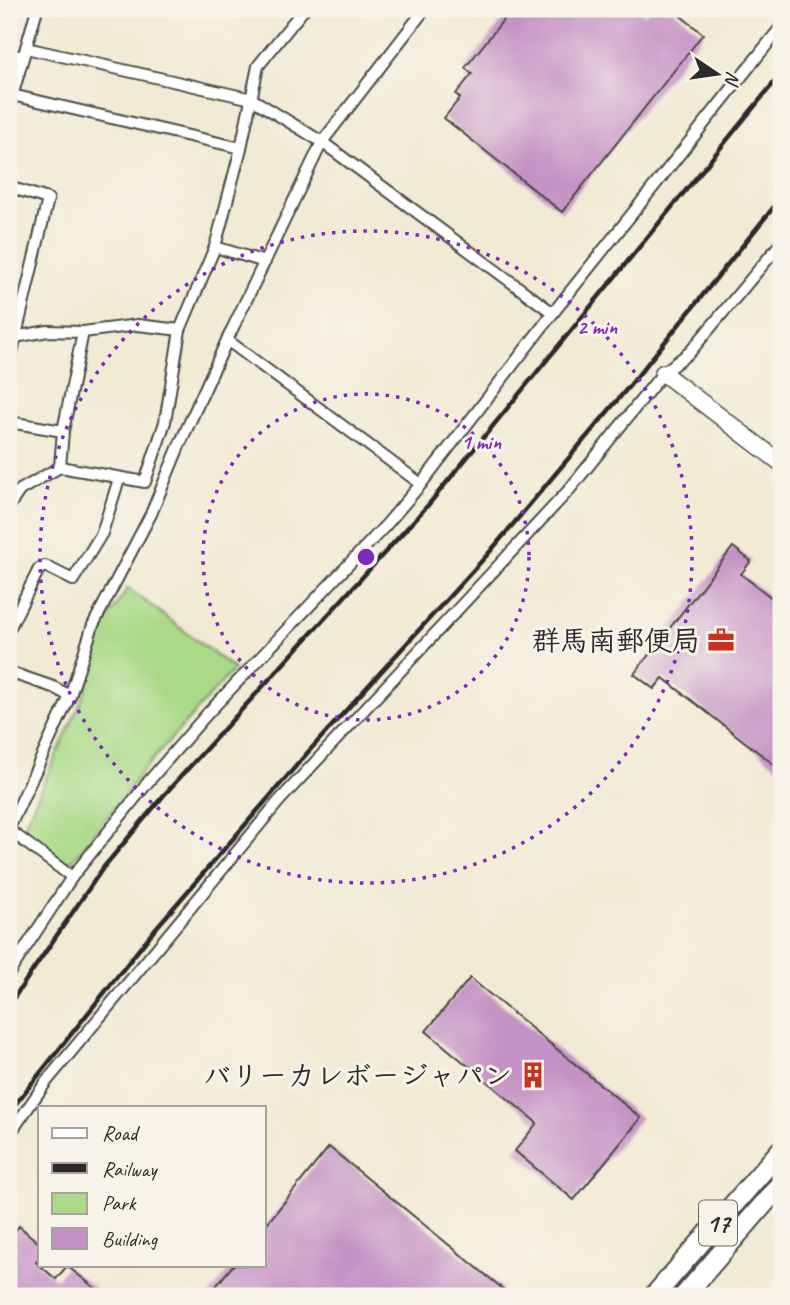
<svg xmlns="http://www.w3.org/2000/svg" width="790" height="1305" viewBox="0 0 790 1305" font-family="Caveat,'Klee One',sans-serif">
	<rect width="100%" height="100%" fill="#f7f3e8"/>
	<filter id="ink" filterUnits="userSpaceOnUse"><feTurbulence type="fractalNoise" baseFrequency=".0143" numOctaves="2"/><feDisplacementMap in="SourceGraphic" scale="14" xChannelSelector="R" yChannelSelector="G"/><feConvolveMatrix kernelMatrix="1 2 1 2 8 2 1 2 1" color-interpolation-filters="sRGB"/></filter>
	<filter id="wash" filterUnits="userSpaceOnUse"><feTurbulence type="fractalNoise" baseFrequency=".00686" numOctaves="4" result="noise"/><feDisplacementMap in="SourceGraphic" scale="28" xChannelSelector="R" yChannelSelector="G"/><feGaussianBlur stdDeviation="1.57" result="paint"/><feColorMatrix in="noise" values="0 0 0 0 0 0 0 0 0 0 0 0 0 0 0 0 0 1.4 0 .05"/><feComposite in="paint" operator="in"/></filter>
	<g filter="url(#wash)">
		<rect width="100%" height="100%" fill="#f1ead4"/>
		<path fill="#aada88" stroke="#6a825a" stroke-width="2" d="M128 588 234 669 146 767 72 861 64 862 27 835 24 826 84 695 104 625Z"/>
		<g id="blocks">
			<g fill="#c492c5">
				<path d="M512 9H637L645 15 651 9H672L703 34 562 212 444 118 460 98 456 94 472 74 465 68Z"/>
				<path d="M733 547 751 561 741 574 781 605V770L663 678 654 689 634 674Z"/>
				<path d="M470 978 641 1118 574 1200 515 1151 537 1123 426 1031Z"/>
				<path d="M329 1147 503 1289 498 1296H208L233 1265H264V1227Z"/>
				<path d="M19 1226 40 1244V1257L36 1262 56 1279 67 1266 105 1296H9V1238Z"/>
			</g>
		</g>
	</g>
	<g filter="url(#ink)">
		<use href="#blocks" fill-opacity="0" stroke="#494844" stroke-width="2"/>
		<g fill="none" stroke-linecap="round" stroke-linejoin="round">
			<g stroke="#494844" stroke-width="14">
				<g id="street">
					<path d="M26 48 252 99 322 142 553 313"/>
					<path d="M9 54 23 57"/>
					<path d="M12 95 241 148"/>
					<path d="M9 107 37 9"/>
					<path d="M9 187 48 199 9 365"/>
					<path d="M215 247 265 262"/>
					<path d="M9 338 48 331 83 332 138 325 180 330"/>
					<path d="M227 340 421 484"/>
					<path d="M9 422 63 431"/>
					<path d="M60 467 63 431 83 332"/>
					<path d="M9 506 20 490 60 467 145 482 165 422 180 330 215 247 241 148 258 66 304 9"/>
					<path d="M9 629 39 569 45 566 73 580 102 533 119 479"/>
					<path d="M9 672 53 687 70 696"/>
					<path d="M9 828 70 696 93 625 151 514 179 446 227 340 322 142 425 9"/>
					<path d="M9 830 72 877"/>
					<path d="M9 973 72 877 148 782 207 714 386 525 421 484 553 313 781 27"/>
					<path d="M9 1135 46 1082 279 801 569 490 663 373 690 352 781 243"/>
				</g>
			</g>
			<g stroke="#494844" stroke-width="19">
				<path id="secondary" d="M663 373 781 463"/>
			</g>
			<g stroke="#494844" stroke-width="23">
				<g id="highway">
					<path d="M654 1296 781 1150"/>
					<path d="M684 1296 781 1184"/>
				</g>
			</g>
			<use href="#street" stroke="#fff" stroke-width="10"/>
			<use href="#secondary" stroke="#fff" stroke-width="16"/>
			<use href="#highway" stroke="#fff" stroke-width="19"/>
			<g stroke="#2b2b2b" stroke-width="4.5">
				<path d="M9 1005 103 868 164 795 429 504 781 74"/>
				<path d="M9 1112 156 928 309 751 488 554 631 384 781 198"/>
			</g>
		</g>
	</g>
	<g fill="none" stroke="#7b2cbf" stroke-width="3.5" stroke-dasharray="3.5 7">
		<circle cx="366" cy="557" r="163"/>
		<circle cx="366" cy="557" r="326"/>
	</g>
	<defs>
		<g id="office-bare" transform="scale(2.1)"><path d="M-6-3h4V-5.5h4V-3h4V5H-6ZM-1-4.5V-3h2v-1.5ZM-6 0V1H6V0Z" fill="#c8321e" stroke="#f7f3e8" stroke-width="2.5" paint-order="stroke"/></g>
		<g id="building-bare" transform="scale(2.1)"><path d="M-4-6H4V6H1V3H-1V6H-4ZM-2.5-4.3h1.7v1.8h-1.7ZM.8-4.3h1.7v1.8H.8ZM-2.5-1h1.7V.8h-1.7ZM.8-1h1.7V.8H.8Z" fill="#c8321e" stroke="#f7f3e8" stroke-width="2.5" paint-order="stroke"/></g>
	</defs>
	<g fill-rule="evenodd">
		<use href="#office-bare" x="721" y="640"/>
		<use href="#building-bare" x="533" y="1075"/>
	</g>
	<g text-anchor="middle" dominant-baseline="central" stroke-width="6" stroke-linejoin="round" paint-order="stroke">
		<rect fill="#f7f3e8" stroke="#686764" stroke-width="2" x="699" y="1200.5" width="38" height="45" rx="5"/>
		<g font-size="26" font-weight="bold" fill="#2b2b2b">
			<text x="718" y="1223">17</text>
		</g>
		<g font-size="28" font-weight="bold" fill="#2b2b2b" stroke="#f7f3e8" text-anchor="end">
			<text x="700" y="640">群馬南郵便局</text>
			<text x="512" y="1075">バリーカレボージャパン</text>
		</g>
	</g>
	<circle cx="366" cy="557" r="10" fill="#7b2cbf" stroke="#f7f3e8" stroke-width="3.5"/>
	<g font-size="21" text-anchor="middle" font-weight="bold" fill="#7b2cbf" stroke="#f7f3e8" stroke-width="6" stroke-linejoin="round" paint-order="stroke">
		<text x="597" y="334">2 min</text>
		<text x="481" y="449">1 min</text>
	</g>
	<rect width="790" height="1305" fill="none" stroke="#f7f3e8" stroke-width="35"/>
	<rect x="38" y="1106" width="228" height="161" fill="#f7f3e8" stroke="#a5a39c" stroke-width="2"/>
	<rect x="52" y="1128" width="35" height="10" fill="#ffffff" stroke="#a5a39c" stroke-width="2"/>
	<text x="102" y="1140" font-size="21" fill="#2b2b2b">Road</text>
	<rect x="52" y="1163" width="35" height="10" fill="#2b2b2b" stroke="#a5a39c" stroke-width="2"/>
	<text x="102" y="1176" font-size="21" fill="#2b2b2b">Railway</text>
	<rect x="52" y="1193" width="35" height="21" fill="#aada88" stroke="#a5a39c" stroke-width="2"/>
	<text x="102" y="1210" font-size="21" fill="#2b2b2b">Park</text>
	<rect x="52" y="1228" width="35" height="21" fill="#c492c5" stroke="#a5a39c" stroke-width="2"/>
	<text x="102" y="1246" font-size="21" fill="#2b2b2b">Building</text>
	<g transform="translate(717 74) rotate(103)" stroke="#f7f3e8" stroke-width="5" paint-order="stroke">
	<path d="M0-5L12 26L0 18L-12 26Z" fill="#2b2b2b"/>
	<text y="-10" font-size="19" font-weight="bold" text-anchor="middle" fill="#2b2b2b">N</text>
	</g>
</svg>
